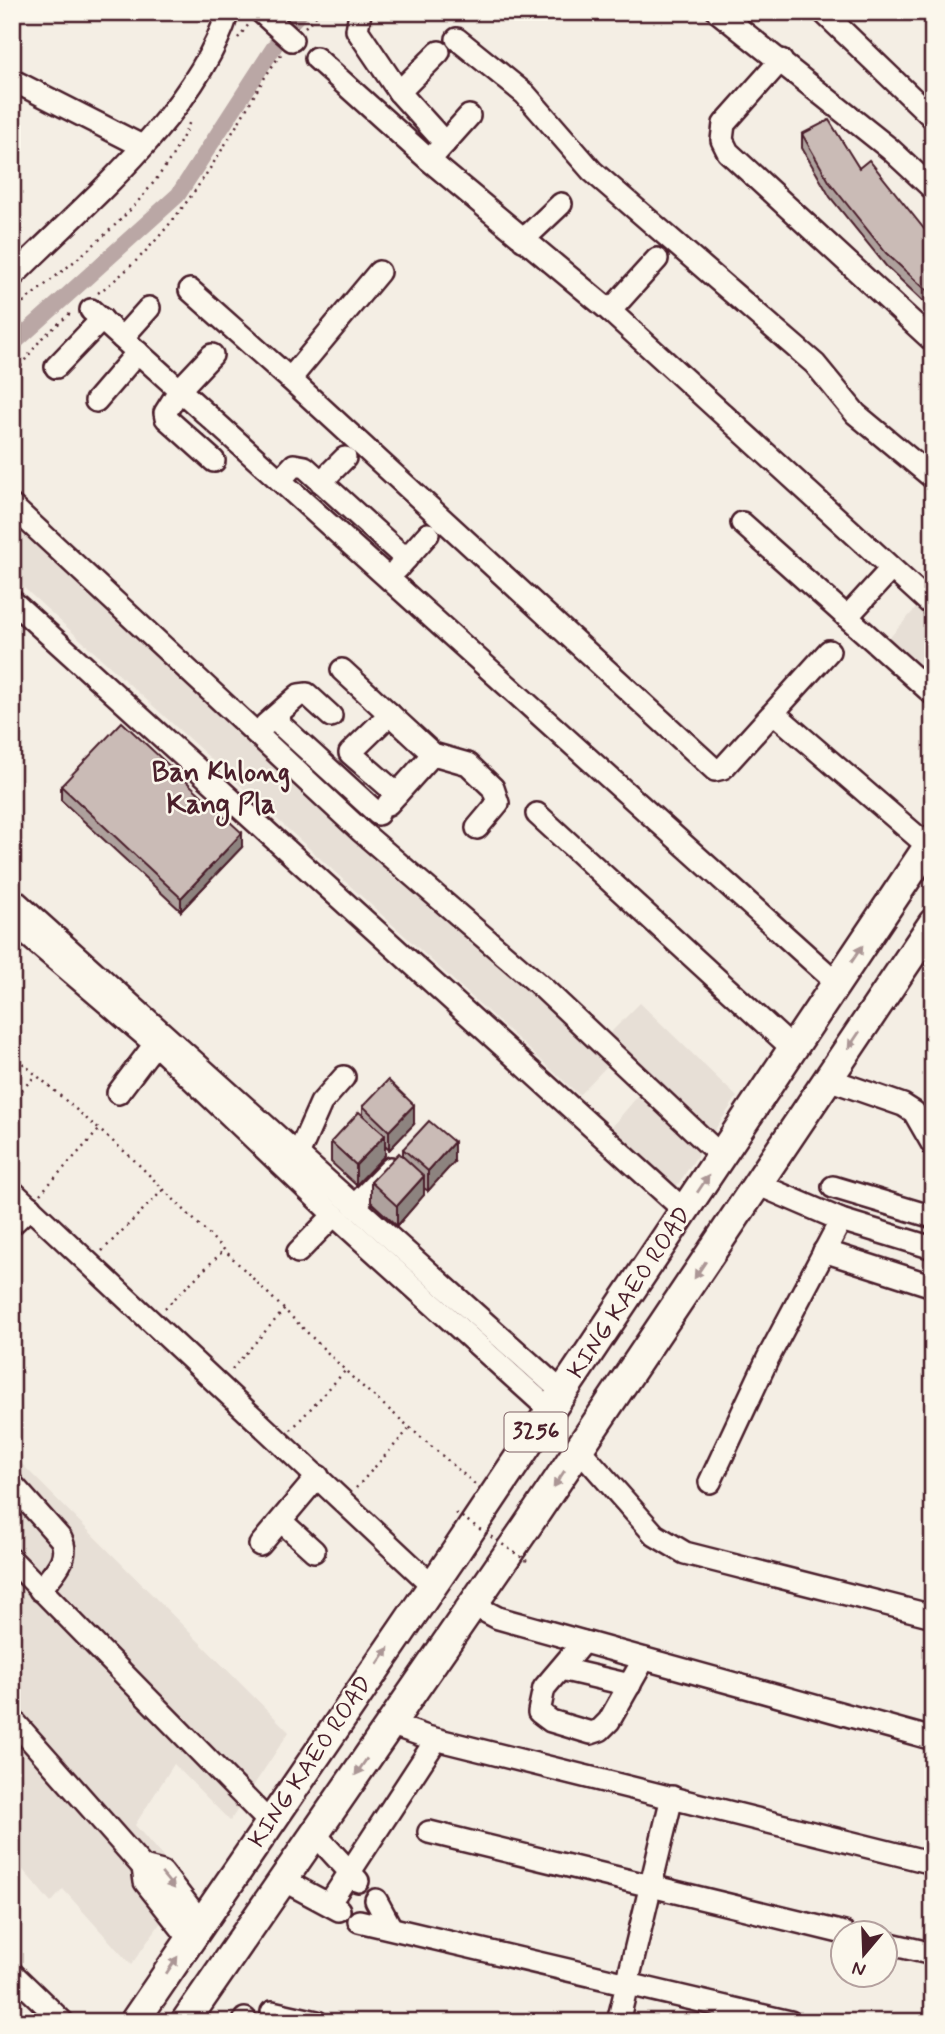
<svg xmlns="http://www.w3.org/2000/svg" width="945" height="2034" viewBox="0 0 945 2034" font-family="Mynerve,sans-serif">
	<rect width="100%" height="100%" fill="#f4eee4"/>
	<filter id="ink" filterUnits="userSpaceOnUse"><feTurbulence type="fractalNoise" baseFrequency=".0143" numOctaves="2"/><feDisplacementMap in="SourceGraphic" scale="14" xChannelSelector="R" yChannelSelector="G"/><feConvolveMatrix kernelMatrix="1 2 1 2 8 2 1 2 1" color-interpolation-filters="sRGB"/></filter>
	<g filter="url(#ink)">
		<g fill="#e7dfd6">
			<path d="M31 526 609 1064 579 1095 12 577V550Z"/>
			<path d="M917 607 933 620V685L884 644Z"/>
			<path d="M640 1003 737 1097 674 1190 609 1130 643 1090 598 1045Z"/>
			<path d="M12 1454 289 1732 230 1821 174 1764 135 1825 187 1885 131 1965 63 1889 51 1903 14 1859 12 1860Z"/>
		</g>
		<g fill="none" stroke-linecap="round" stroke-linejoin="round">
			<path stroke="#baa7a5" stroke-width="16" d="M12 345 178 195 287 27 301 12"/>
			<g stroke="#4a1f2b" stroke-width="26">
				<g id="minor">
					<path d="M261 12 292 40"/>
					<path d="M718 12 890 149 933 189"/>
					<path d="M823 12 933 118"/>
					<path d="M360 13 357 30 399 92 445 143"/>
					<path d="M457 39 525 94 592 171 815 364 856 414 933 478"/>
					<path d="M316 58 429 160 610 311 933 606"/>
					<path d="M781 60 724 124 722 140 728 152 933 341"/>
					<path d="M12 80 142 146"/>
					<path d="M399 92 439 52"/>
					<path d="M435 154 469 116"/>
					<path d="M523 240 561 204"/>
					<path d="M12 277C85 204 196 113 228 12"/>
					<path d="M190 290 290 379 715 770 723 768 829 651"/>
					<path d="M91 310 837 983"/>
					<path d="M610 311 657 259"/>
					<path d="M122 338 149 308"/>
					<path d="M212 355 180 389 165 413 166 418 214 461"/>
					<path d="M56 367 102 319"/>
					<path d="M290 379 379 272"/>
					<path d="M96 401 138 352"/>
					<path d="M280 480 294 465 305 467 406 559"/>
					<path d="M321 482 345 458"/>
					<path d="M12 506 362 832 542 987 721 1156"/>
					<path d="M742 523 933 694"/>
					<path d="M397 569 428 534"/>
					<path d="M12 601 685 1211"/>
					<path d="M847 617 890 570"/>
					<path d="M342 670 433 754 468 764 493 788 498 803 477 828"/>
					<path d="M774 713 928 846"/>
					<path d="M390 714 350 753 397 794"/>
					<path d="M273 718 378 814"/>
					<path d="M265 725 299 695 307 694 331 716"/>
					<path d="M388 804 433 754"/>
					<path d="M537 814 793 1049"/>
					<path d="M12 898 563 1393"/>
					<path d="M12 922 155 1044 334 1215 551 1411"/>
					<path d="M828 1079 903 1105 914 1112 933 1145"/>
					<path d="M118 1093 155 1044"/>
					<path d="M298 1155 321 1103 344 1077"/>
					<path d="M757 1184 841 1220 933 1248"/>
					<path d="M833 1187 933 1217"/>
					<path d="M12 1191 432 1585"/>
					<path d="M354 1206 391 1168"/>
					<path d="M12 1224 30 1207"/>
					<path d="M824 1251 933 1286"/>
					<path d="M298 1252 334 1215"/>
					<path d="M579 1449 655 1535 685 1553 933 1616"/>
					<path d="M710 1482 768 1358 841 1220"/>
					<path d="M12 1484 61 1539C71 1559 52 1574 40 1590"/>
					<path d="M281 1521 314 1551"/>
					<path d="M260 1545 318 1476"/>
					<path d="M12 1560 269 1822"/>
					<path d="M473 1605 498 1618 933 1739"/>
					<path d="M583 1642 544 1688 539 1712 551 1721 591 1733 600 1730 609 1721 644 1659"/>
					<path d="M561 1669 630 1685"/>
					<path d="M12 1719 143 1867"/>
					<path d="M390 1724 427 1737 933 1863"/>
					<path d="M429 1832 844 1933"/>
					<path d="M315 1834 358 1881"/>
					<path d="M283 1880 339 1910"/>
					<path d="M376 1900 390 1926"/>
					<path d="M329 1904 436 1740"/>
					<path d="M359 1921 790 2022"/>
					<path d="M190 1939 145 1882 143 1867 162 1872 201 1922"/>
					<path d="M886 1943 933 1954"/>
					<path d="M12 1973 63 2022"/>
					<path d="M272 2012 317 2022"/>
					<path d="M244 2022 245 2019"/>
					<path d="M618 2022 672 1797"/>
				</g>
			</g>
			<g stroke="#4a1f2b" stroke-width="33">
				<g id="major">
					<path d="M134 2022 457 1550 933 839"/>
					<path d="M185 2022 527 1526 933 923"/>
				</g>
			</g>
			<g stroke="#4a1f2b" stroke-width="2.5" stroke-dasharray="2 5" stroke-linecap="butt">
				<path d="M305 27 320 12"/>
				<path d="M238 38 249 24"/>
				<path d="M98 293C155 252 198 190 234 130 250 104 263 77 282 53"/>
				<path d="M12 311C80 257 157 202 191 119"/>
				<path d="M12 377 42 338 73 311"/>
				<path d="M12 1054 132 1158 355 1380 476 1485"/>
				<path d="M12 1100 36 1075"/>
				<path d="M40 1194 99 1130"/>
				<path d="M102 1251 164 1189"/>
				<path d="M165 1308 225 1249"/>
				<path d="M232 1369 285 1309"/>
				<path d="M291 1430 346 1370"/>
				<path d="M356 1488 410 1428"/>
			</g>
			<use href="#minor" stroke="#fbf7ec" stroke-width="21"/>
			<use href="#major" stroke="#fbf7ec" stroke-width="28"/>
			<path stroke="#4a1f2b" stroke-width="2.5" stroke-dasharray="2 5" stroke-linecap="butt" d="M456 1513 527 1561"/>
		</g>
		<g fill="#aea19d" stroke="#4a1f2b" stroke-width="2">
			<path d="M802 134 859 168 925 230 933 236V308L924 302 886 266 830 197 802 148Z"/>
			<path d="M61 786 242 847 181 911 61 800Z"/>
			<path d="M363 1106 414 1124 389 1150 385 1146V1155L356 1185 331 1162V1142L363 1116Z"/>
			<path d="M403 1149 454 1162 428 1191 424 1188V1195L397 1226 371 1202V1182L403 1157Z"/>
		</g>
		<g fill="#8d837f" stroke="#4a1f2b" stroke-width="2">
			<path d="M242 833V847L181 911V898Z"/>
			<path d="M414 1105V1124L389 1150V1131Z"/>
			<path d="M385 1135V1155L356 1185V1165Z"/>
			<path d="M454 1142V1162L428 1191V1171Z"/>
			<path d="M424 1176V1195L397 1226V1206Z"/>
		</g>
		<g fill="#cabbb6" stroke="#4a1f2b" stroke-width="2">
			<path d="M829 120 859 168 869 160 925 230 933 236V294L924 288 886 253 830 183 802 134Z"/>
			<path d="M122 722 242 833 181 898 61 786Z"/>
			<path d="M388 1080 414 1105 389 1131 363 1106Z"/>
			<path d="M359 1112 385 1135 356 1165 331 1142Z"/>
			<path d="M429 1121 454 1142 428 1171 403 1149Z"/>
			<path d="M399 1153 424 1176 397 1206 371 1182Z"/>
		</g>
		<defs><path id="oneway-solid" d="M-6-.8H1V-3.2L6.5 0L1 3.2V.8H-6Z" transform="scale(1.75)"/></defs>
		<g fill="#ab9695">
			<use href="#oneway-solid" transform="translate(857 954) rotate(-56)"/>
			<use href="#oneway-solid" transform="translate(854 1040) rotate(124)"/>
			<use href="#oneway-solid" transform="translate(703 1184) rotate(-56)"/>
			<use href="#oneway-solid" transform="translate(700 1270) rotate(124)"/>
			<use href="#oneway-solid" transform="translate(559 1479) rotate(124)"/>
			<use href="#oneway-solid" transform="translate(383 1656) rotate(-56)"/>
			<use href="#oneway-solid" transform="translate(361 1767) rotate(125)"/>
			<use href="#oneway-solid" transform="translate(168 1881) rotate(50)"/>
			<use href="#oneway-solid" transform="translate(172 1965) rotate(-56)"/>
		</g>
	</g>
	<g text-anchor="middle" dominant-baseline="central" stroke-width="5" stroke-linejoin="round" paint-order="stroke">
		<rect fill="#fbf7ec" stroke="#7f6065" stroke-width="2" x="504.5" y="1412.5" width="63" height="39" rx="5"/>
		<g font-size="23" font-weight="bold" fill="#4a1f2b">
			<text x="536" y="1432">3256</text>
		</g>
		<g font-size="24" fill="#4a1f2b" stroke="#fbf7ec">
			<text transform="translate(630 1293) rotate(-56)">KING KAEO ROAD</text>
			<text transform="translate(311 1762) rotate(-56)">KING KAEO ROAD</text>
		</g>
		<g font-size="28" font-weight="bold" fill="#4a1f2b" stroke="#fbf7ec">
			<text x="221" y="773">Ban Khlong<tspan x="221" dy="32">Kang Pla</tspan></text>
		</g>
	</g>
	<rect width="945" height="2034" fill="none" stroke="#fbf7ec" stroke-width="42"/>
	<rect x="21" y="21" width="903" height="1992" fill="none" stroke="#4a1f2b" stroke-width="2.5" filter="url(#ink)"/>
	<g transform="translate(864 1954) rotate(199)"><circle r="33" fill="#fbf7ec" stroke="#b4a19f" stroke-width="2"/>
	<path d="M0-5L12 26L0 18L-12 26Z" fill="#4a1f2b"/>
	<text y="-10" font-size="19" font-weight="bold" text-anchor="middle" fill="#4a1f2b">N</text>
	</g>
</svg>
